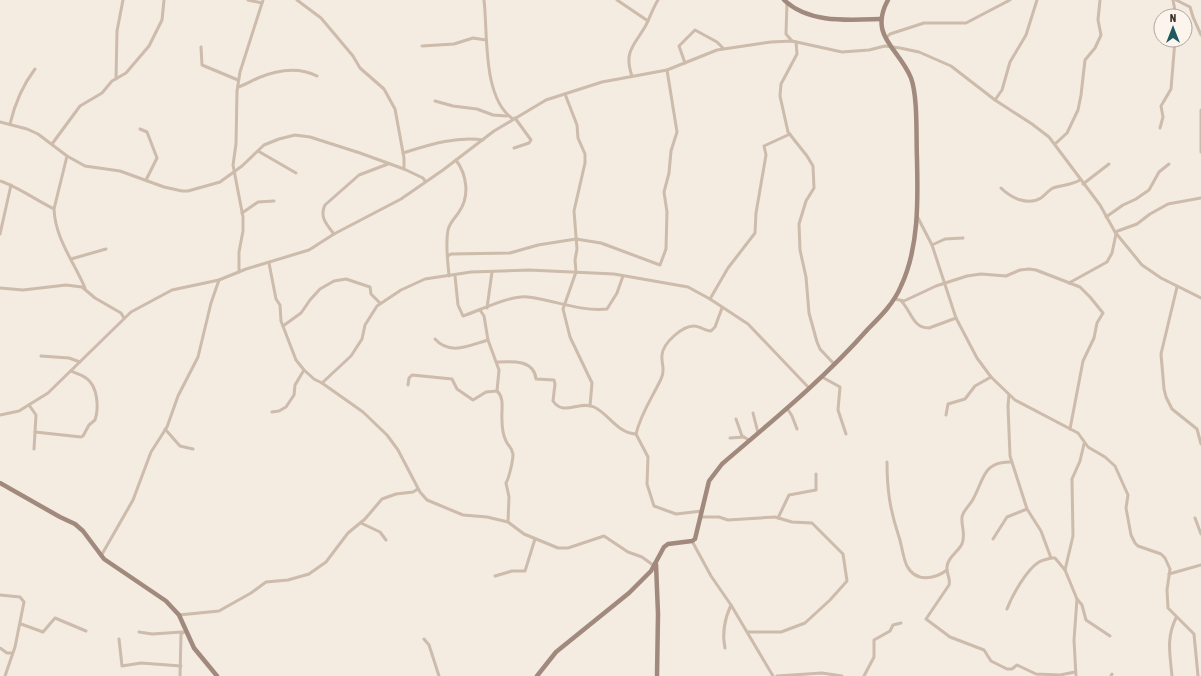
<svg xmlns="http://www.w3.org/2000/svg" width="1201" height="676" viewBox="0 0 1201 676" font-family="'Asap Condensed',sans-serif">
	<rect width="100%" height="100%" fill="#f4ebe1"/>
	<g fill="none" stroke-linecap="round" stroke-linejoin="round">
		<g stroke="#cdbbac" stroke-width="3">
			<path d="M248 0 262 3"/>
			<path d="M297 0 321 18 353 56 360 68 384 89 395 109 404 158V169"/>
			<path d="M484 0C488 33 482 98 513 119"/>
			<path d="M617 0 648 21"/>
			<path d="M1173 0 1176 16"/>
			<path d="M1176 0 1190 7 1193 17 1201 35"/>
			<path d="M787 2 786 34 792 41"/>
			<path d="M886 38 890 34 924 23H966L1010 0"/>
			<path d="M796 42 797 54 781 84 780 96 788 132 807 156 813 166 814 188 806 201 799 224 800 250 806 277 809 313 817 342 820 349 835 365"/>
			<path d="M422 46 454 44 473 38 486 40"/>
			<path d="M201 47 202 65 238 80"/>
			<path d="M685 63 679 46 695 30 717 42 723 48"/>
			<path d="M632 76C623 51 635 45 646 25 650 17 653 8 658 0"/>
			<path d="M116 79 117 31 123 0"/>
			<path d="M238 87C245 85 251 81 258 78 277 70 299 67 317 76"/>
			<path d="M565 94 577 125 578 138 585 154V163L574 211 577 249 575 260 576 272 563 309 570 337 592 383 590 406"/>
			<path d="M995 100 1002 90 1010 62 1026 35 1037 0"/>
			<path d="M435 101 453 106 477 109 493 115 507 116"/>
			<path d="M1201 110V152"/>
			<path d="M0 122 27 129 38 134 67 156 85 166 120 171 164 187 182 191H188L220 182 242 166 264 145 279 139 295 135 310 137 360 153 404 169 423 178 425 181"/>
			<path d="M10 124C15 103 22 86 35 69"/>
			<path d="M1160 128 1163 117 1161 106 1171 89 1175 40"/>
			<path d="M140 129 147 132 157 158 146 180"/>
			<path d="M52 144 80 106 102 93 112 81 126 73 149 46 162 20 164 0"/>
			<path d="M1055 144 1067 133 1078 110 1081 95 1085 60 1095 48 1101 35 1098 20 1100 0"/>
			<path d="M514 148 529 143 531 140 515 118"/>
			<path d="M258 151 296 173"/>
			<path d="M403 153C429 145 456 136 483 140"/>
			<path d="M67 156 54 209C55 238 74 262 85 288"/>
			<path d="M0 181C18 187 36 200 54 209"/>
			<path d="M1083 184 1109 164"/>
			<path d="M1001 188C1011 198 1028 206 1041 198 1045 195 1049 190 1053 188 1062 185 1072 185 1080 180"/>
			<path d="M242 213 258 202 274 201"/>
			<path d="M917 216 932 245 956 318 977 358 991 377 1015 400 1078 433 1088 447 1105 457 1115 466 1128 495 1126 508 1131 535 1135 543 1138 546 1161 554 1165 558 1170 569 1167 590 1168 608 1194 634 1198 676"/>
			<path d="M1106 217 1123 205 1136 199 1149 190 1159 172 1169 164"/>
			<path d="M1115 232 1137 224 1150 214 1168 204 1201 198"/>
			<path d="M0 234 11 185"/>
			<path d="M334 234C327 225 319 217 325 205L359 175 388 164"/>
			<path d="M932 245 945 239 963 238"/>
			<path d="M448 256 451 254 510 253 538 245 576 239 601 243 660 265 666 249 667 212 664 192 669 173 671 151 677 132 667 70"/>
			<path d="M71 259 106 249"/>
			<path d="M269 263 276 299 280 305 281 321 296 360 304 370 314 379 322 383 363 412 387 435 398 450 420 492 427 500 463 515 487 517 508 522 524 534 558 548H568L604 536 628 552 642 557 653 565"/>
			<path d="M239 272V252L243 231V217L233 165 236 144 237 91 240 72 263 0"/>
			<path d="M449 276C448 261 445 245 448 230 450 222 455 218 459 212 470 196 467 175 456 160"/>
			<path d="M455 276 458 305 463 316C481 310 510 295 528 297 554 300 581 312 607 309L617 293 623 276"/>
			<path d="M1069 283 1107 262 1112 253 1116 234"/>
			<path d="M1177 287 1161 354 1164 389 1166 397 1172 409 1197 429 1201 444"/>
			<path d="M0 288 23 290 66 285 82 287 95 298 121 313 124 318"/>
			<path d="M710 299 728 268 755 233 756 213 766 155 764 146 790 134"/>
			<path d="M895 299 904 301 936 286 967 276 981 274 1006 276 1020 270 1029 269 1036 270 1080 287 1090 297 1103 313 1097 323 1094 338 1083 361 1070 429"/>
			<path d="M901 301C911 310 912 328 929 328L956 318"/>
			<path d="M487 308 492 272"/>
			<path d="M480 310 484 316 488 340 499 370 497 391C505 398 501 411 502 420 502 427 503 435 506 441 508 446 512 447 513 454 513 461 509 478 506 483L509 497 508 522"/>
			<path d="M283 326 301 313 310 300 320 289 334 281 346 279 370 287 371 294 380 303"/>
			<path d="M435 339C450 356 470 345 488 340"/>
			<path d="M41 356 69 358 80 362"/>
			<path d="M498 362C513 361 534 360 536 379L554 380 555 384 553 401C564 417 579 400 594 407 609 414 617 433 636 434"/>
			<path d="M822 377 840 387 838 410 846 434"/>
			<path d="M322 383 351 356 362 339 365 325 377 306 401 290 425 279 471 272 529 270 614 274 688 287 710 299 748 324 809 388"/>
			<path d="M408 385 409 378 412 375 452 379 457 389 473 400 486 392 497 391"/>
			<path d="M1009 395 1008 406 1010 456 1027 509 1041 531 1051 558H1055L1065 570 1077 599 1074 640 1076 676"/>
			<path d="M29 405 36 415 34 449"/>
			<path d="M787 408 792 416 797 429"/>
			<path d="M272 412 279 411 286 407 294 395 295 385 304 370"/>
			<path d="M753 413 758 433"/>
			<path d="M0 415 19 411 48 393 131 312 172 290 219 280 246 269 309 250 334 234 401 199 443 170 494 131 546 100 602 82 667 70 717 50 771 42 792 41 842 52 869 50 885 46 900 48 919 52 951 66 995 100 1032 124 1049 137 1100 205 1115 232 1142 265 1161 278 1201 298"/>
			<path d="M946 415 948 404 965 399 975 386 991 377"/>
			<path d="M736 419 742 436 749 440"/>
			<path d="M165 429 180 446 193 449"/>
			<path d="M35 432 81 437 83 436 89 425 95 420C99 408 98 386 86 378 82 375 76 373 71 371"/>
			<path d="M730 438 744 437"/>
			<path d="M887 462C887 490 890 510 899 537 902 546 903 558 907 566 916 583 935 579 947 570"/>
			<path d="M1011 462C982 461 984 481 972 501 969 506 963 511 962 517 961 526 966 534 962 544 958 552 947 558 947 567 946 574 951 578 949 585L926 619 950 637 984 650 991 661 1007 669H1012L1017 665 1036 674 1060 675 1075 672"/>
			<path d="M702 511 676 514 654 506 647 484 648 457 636 434C641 413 652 398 661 379 666 369 661 365 662 355 663 343 682 326 694 326 700 326 705 331 711 331L715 327 722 308"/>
			<path d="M701 517H719L728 520 775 517 792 522 812 523 843 554 847 581 830 600 805 623 781 632H748"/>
			<path d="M778 518 789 495 816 490V474"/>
			<path d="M1195 518 1201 534"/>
			<path d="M361 523 380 532 386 540"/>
			<path d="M993 539 1007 517 1027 509"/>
			<path d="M692 541 711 576 731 605 773 676"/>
			<path d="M101 556 133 500 151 452 167 427 178 396 198 357 211 303 219 280"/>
			<path d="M1065 570 1073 536 1072 479 1080 461 1084 444"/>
			<path d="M1169 574 1201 565"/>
			<path d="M495 576 512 571H525L535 539"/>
			<path d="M0 595 20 597 24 602 15 647 5 676"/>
			<path d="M1077 599 1082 605 1086 620 1110 636"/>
			<path d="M1007 609C1012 596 1026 570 1039 562 1042 560 1047 559 1051 558"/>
			<path d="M179 615 219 611 251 593 266 582 288 580 309 574 326 562 348 533 365 519 382 499 396 494 413 492 418 489"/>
			<path d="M21 624 43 632 55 618 86 631"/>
			<path d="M139 632 152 634 182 632"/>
			<path d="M119 639 122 666 141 663 181 666"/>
			<path d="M424 639 429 645 439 676"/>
			<path d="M0 648 7 653H12"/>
			<path d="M725 648C722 634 725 618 731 605"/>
			<path d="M180 676 181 634 186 631"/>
			<path d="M777 676 822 673 842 676"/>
			<path d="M864 676 874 657V640L890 631 893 625 901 623"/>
			<path d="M1111 676 1112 674"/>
			<path d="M1172 676C1170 654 1166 638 1176 618"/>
		</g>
		<g stroke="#a18a7d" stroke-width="4.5">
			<path d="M784 0C809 24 849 20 881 19"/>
			<path d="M0 483 60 517 75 524 83 531 104 559 166 601 179 615 194 648 217 676"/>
			<path d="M656 564 658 614 657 676"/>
			<path d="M537 676 556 652 629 593 651 571 664 547 668 544 692 541 695 539 709 481 722 464C772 421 824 379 868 329 881 316 894 303 901 286 919 248 918 200 917 159 916 137 918 97 911 78 899 48 868 36 888 0"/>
		</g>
	</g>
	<g transform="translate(1173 28)"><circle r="19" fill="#fbf5ee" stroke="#aea6a0"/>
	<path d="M0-3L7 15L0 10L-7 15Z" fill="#1f5a5e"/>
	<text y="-6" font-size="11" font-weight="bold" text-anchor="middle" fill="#3b302b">N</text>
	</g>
</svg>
